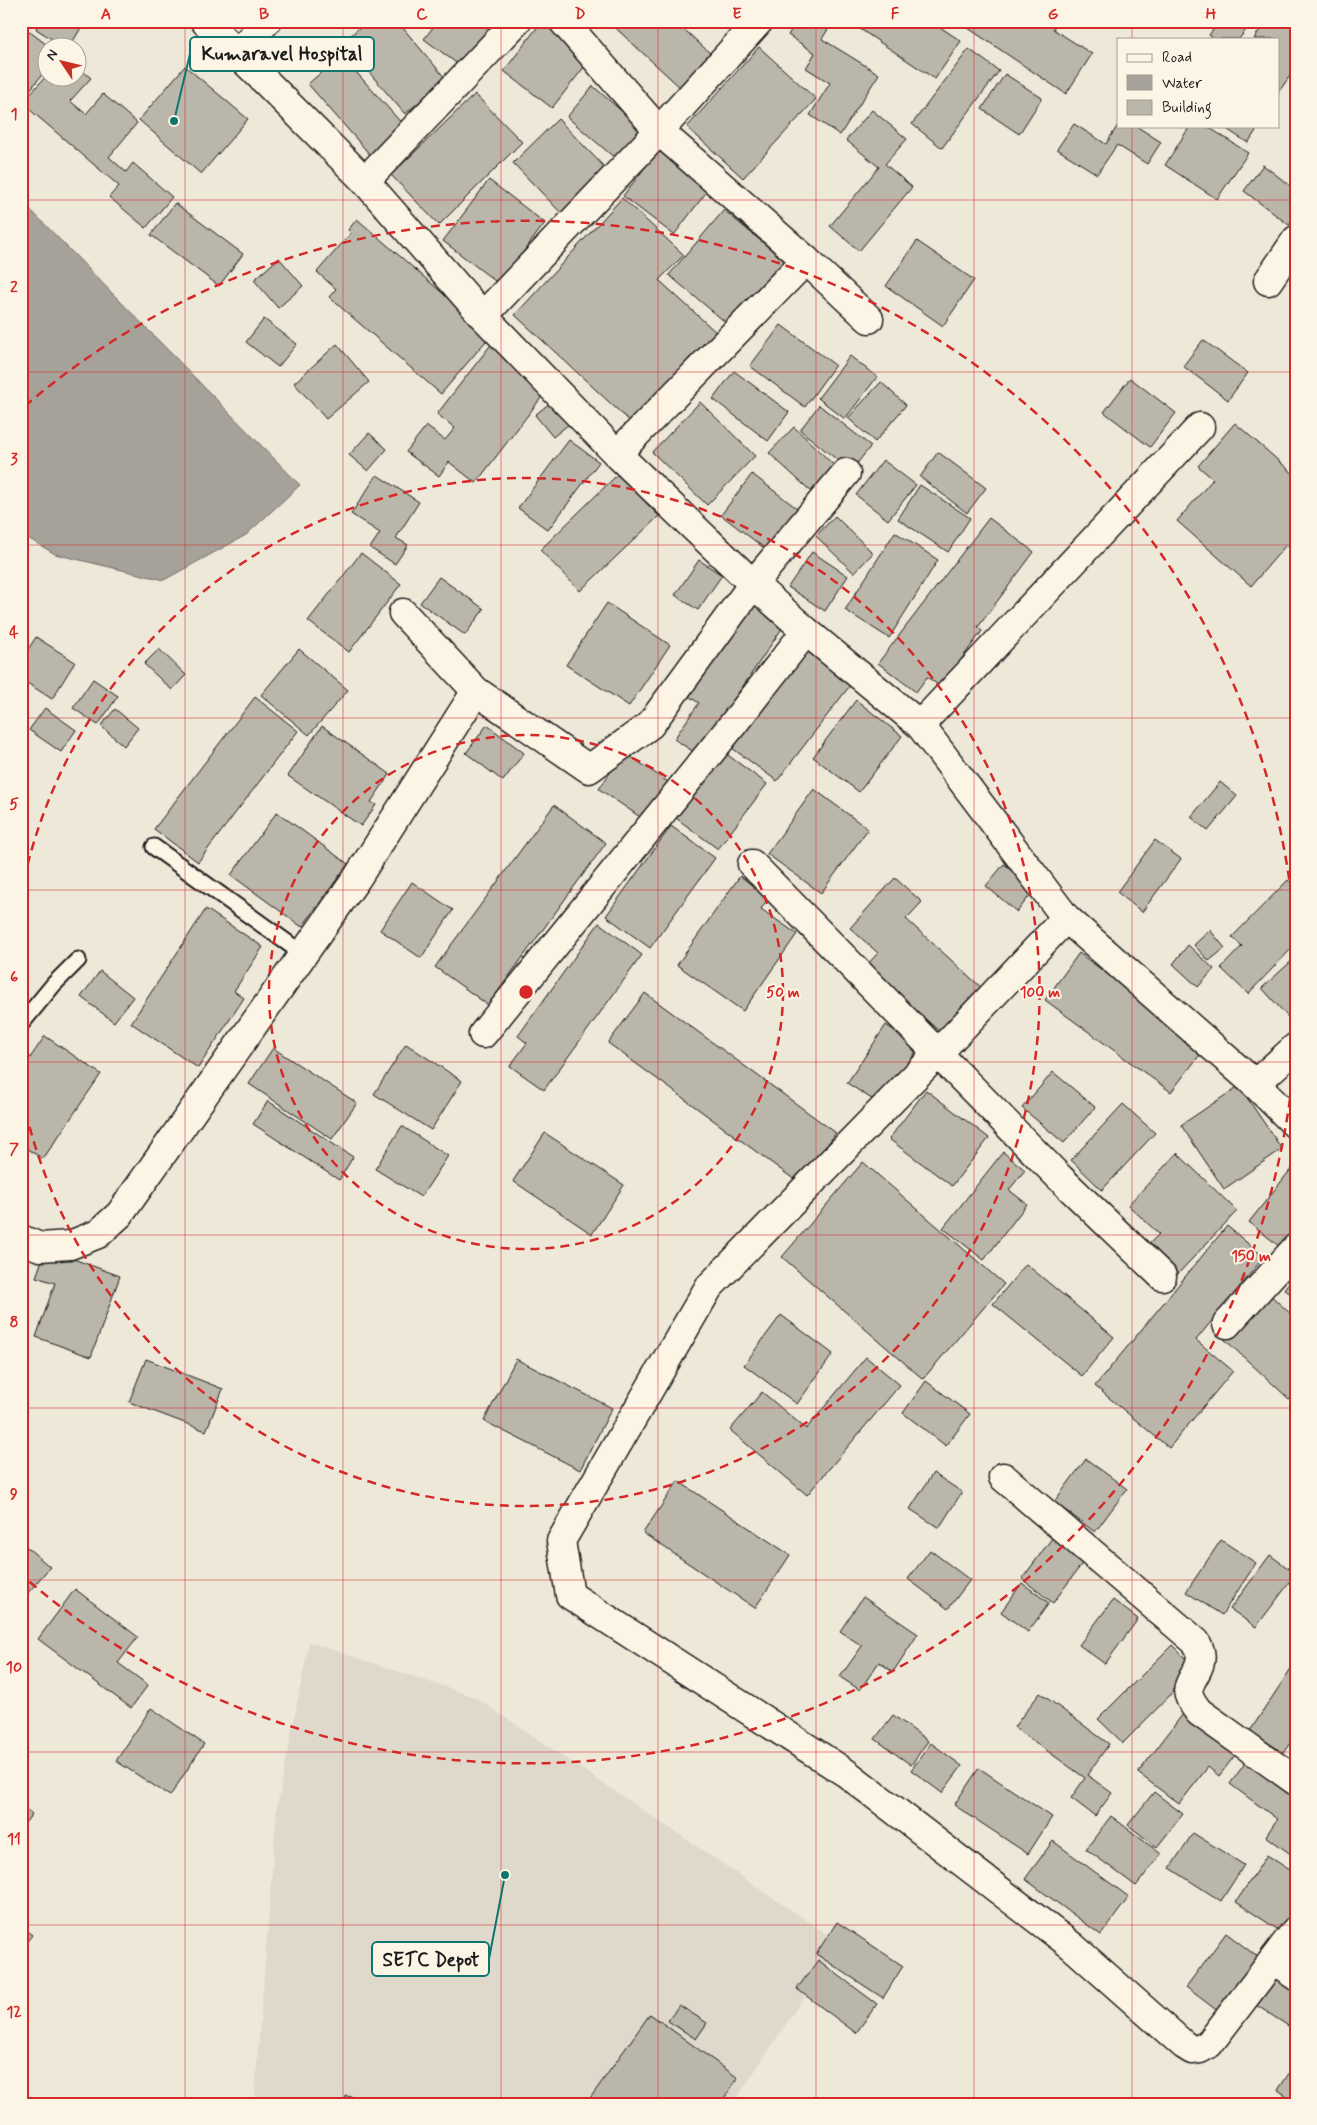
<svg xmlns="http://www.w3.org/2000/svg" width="1317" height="2125" viewBox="0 0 1317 2125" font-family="Mynerve,sans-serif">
	<rect width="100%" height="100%" fill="#eee8d9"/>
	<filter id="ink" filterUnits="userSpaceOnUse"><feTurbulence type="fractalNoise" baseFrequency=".02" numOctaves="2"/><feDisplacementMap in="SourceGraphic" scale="10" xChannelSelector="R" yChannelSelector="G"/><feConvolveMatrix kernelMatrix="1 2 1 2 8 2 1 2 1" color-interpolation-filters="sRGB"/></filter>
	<g filter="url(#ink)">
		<path fill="#ded9cb" d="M309 1642 475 1697 840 1943 733 2104H254L277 1807Z"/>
		<path fill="#a7a299" stroke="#6f6c67" d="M21 200 300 485 246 535 164 580 55 554 21 534Z"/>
		<g fill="#bab6aa" stroke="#1c1c1c">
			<path d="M40 21H85L69 48H66L36 29Z"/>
			<path d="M367 21H397L446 79 405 114 343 42Z"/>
			<path d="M438 21H498L463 68 424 39Z"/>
			<path d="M542 21H545L592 57 552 108 504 71Z"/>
			<path d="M608 21H675L712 55 682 89Z"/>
			<path d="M797 21H833L822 39 879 74 840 135 810 115 830 83 806 68 815 53 788 35Z"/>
			<path d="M848 21H931L961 41 935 79Z"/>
			<path d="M972 21H1058L1053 29 1092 54 1066 94 968 28Z"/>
			<path d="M1220 21H1253L1239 39H1214L1209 35Z"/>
			<path d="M1265 21H1296V67L1278 93V39H1254Z"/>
			<path d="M21 25 51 48H48V67L23 99 21 98Z"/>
			<path d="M759 47 816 99 743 178 687 127Z"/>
			<path d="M969 49 999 71 942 148 912 124Z"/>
			<path d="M341 55 405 127 372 157 308 84Z"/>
			<path d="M185 66 248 119 201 174 139 120Z"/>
			<path d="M78 67 91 78 70 101 86 114 103 94 137 123 109 157 126 172 133 163 172 197 146 228 109 197 119 186 22 103 48 74V78H53L61 85 67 78H78Z"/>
			<path d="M1005 74 1042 98 1019 134 982 109Z"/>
			<path d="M593 86 642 129 616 159 567 117Z"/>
			<path d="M475 94 522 142 439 225 391 175Z"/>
			<path d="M872 110 907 139 885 164 912 187 859 251 830 226 879 167 846 140Z"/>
			<path d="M558 119 611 174 565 217 513 163Z"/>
			<path d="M1074 124 1106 144 1118 125 1136 126 1161 142 1147 164 1117 145 1097 174 1057 149Z"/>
			<path d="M1190 126H1207L1248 153 1217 199 1165 165Z"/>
			<path d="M1222 126H1259L1248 143Z"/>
			<path d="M660 148 711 186 674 235 623 196Z"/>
			<path d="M1263 165 1296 190V217L1289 225 1244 191Z"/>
			<path d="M489 180 545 223 499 284 443 241Z"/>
			<path d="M622 198 684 255 659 280 719 335 635 426 515 315Z"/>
			<path d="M175 203 243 254 219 286 151 235Z"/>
			<path d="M724 210 787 263 730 326 669 275Z"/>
			<path d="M357 219 491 335 441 394 329 297 336 289 317 272 351 233 348 230Z"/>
			<path d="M917 241 974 280 943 326 886 286Z"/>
			<path d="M279 258 303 286 278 308 254 280Z"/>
			<path d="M264 319 297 344 278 367 246 342Z"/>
			<path d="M781 325 835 365 805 407 750 366Z"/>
			<path d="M1203 340 1248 373 1228 400 1183 366Z"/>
			<path d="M493 342 550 386 476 483 449 462 439 476 406 452 426 426 445 440 455 428 437 414Z"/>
			<path d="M337 344 369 382 326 419 294 383Z"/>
			<path d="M850 356 877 377 845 419 818 398Z"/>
			<path d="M734 371 789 412 768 441 713 399Z"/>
			<path d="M1130 378 1176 413 1150 447 1104 412Z"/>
			<path d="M881 382 906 405 875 442 848 418Z"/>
			<path d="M551 402 569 424 553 437 535 415Z"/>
			<path d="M700 402 755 456 707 505 652 452Z"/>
			<path d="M819 405 871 446 851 471 800 430Z"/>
			<path d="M1235 423 1296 476V552L1286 545 1251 586 1177 521 1213 479 1198 466Z"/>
			<path d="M794 427 839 470 815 495 769 453Z"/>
			<path d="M369 433 387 449 368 471 349 455Z"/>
			<path d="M569 440 599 462 548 530 518 508Z"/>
			<path d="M938 452 986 488 967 513 920 477Z"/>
			<path d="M883 460 916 485 888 520 856 495Z"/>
			<path d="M618 474 659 516 580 591 540 550Z"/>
			<path d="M752 474 803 513 772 554 721 515Z"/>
			<path d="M377 475 419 502 396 538 408 545 395 564 370 548 380 533 351 514Z"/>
			<path d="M920 485 970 518 948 552 898 519Z"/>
			<path d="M835 516 873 553 854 573 816 536Z"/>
			<path d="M989 518 1034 552 978 627 982 631 941 687 927 677 916 692 878 663Z"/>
			<path d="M895 532 938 560 889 638 845 610Z"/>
			<path d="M812 552 848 576 825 611 788 587Z"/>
			<path d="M361 553 401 584 349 652 308 621Z"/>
			<path d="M699 560 722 575 698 610 675 595Z"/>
			<path d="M439 577 484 609 465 635 420 603Z"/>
			<path d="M748 599 785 624 697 754 674 739 699 703 684 693Z"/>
			<path d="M607 603 670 645 629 706 566 665Z"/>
			<path d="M36 637 75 662 52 699 21 679V660Z"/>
			<path d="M810 645 855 679 777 781 732 748Z"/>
			<path d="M159 649 186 675 172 690 144 664Z"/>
			<path d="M299 649 348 690 309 735 261 695Z"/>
			<path d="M93 679 118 696 98 725 73 708Z"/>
			<path d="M255 697 298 731 198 862 154 829Z"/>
			<path d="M856 700 902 736 859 792 813 757Z"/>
			<path d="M45 708 76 730 61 752 29 730Z"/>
			<path d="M115 709 138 728 124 746 101 726Z"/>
			<path d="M487 725 524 753 503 781 466 753Z"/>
			<path d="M322 726 390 774 371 802 376 805 361 826 288 776Z"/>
			<path d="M624 752 671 784 646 821 599 789Z"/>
			<path d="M725 753 767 784 718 849 676 818Z"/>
			<path d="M1220 782 1237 796 1208 831 1191 817Z"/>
			<path d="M814 789 868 829 821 893 767 854Z"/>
			<path d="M554 805 606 843 488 1005 435 967Z"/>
			<path d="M277 812 348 864 302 927 231 875Z"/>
			<path d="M671 826 715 858 650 948 606 916Z"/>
			<path d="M1155 840 1181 859 1142 912 1117 892Z"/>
			<path d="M1004 864 1035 889 1017 912 986 886Z"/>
			<path d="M740 876 769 897 761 909 797 934 743 1011 677 965Z"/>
			<path d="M895 878 922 902 906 919 983 989 942 1034 867 965 878 953 850 928Z"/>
			<path d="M1288 880 1296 887V944L1248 994 1221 968 1242 946 1232 937Z"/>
			<path d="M412 882 453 910 421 958 380 930Z"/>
			<path d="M206 909 263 947 234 991 244 998 198 1068 131 1023Z"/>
			<path d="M599 923 642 955 544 1090 510 1066 527 1043 518 1036Z"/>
			<path d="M1210 930 1225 948 1209 961 1194 945Z"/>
			<path d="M1188 945 1214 969 1198 987 1173 964Z"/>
			<path d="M1079 953 1206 1047 1171 1092 1045 1000Z"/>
			<path d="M1296 957V1026L1262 988Z"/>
			<path d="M100 971 133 997 114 1022 81 997Z"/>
			<path d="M645 993 836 1133 799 1183 608 1043Z"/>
			<path d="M886 1025 919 1047 881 1105 847 1083Z"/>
			<path d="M45 1036 101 1074 43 1159 21 1145V1071Z"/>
			<path d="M406 1044 462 1081 431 1130 374 1094Z"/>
			<path d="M273 1048 357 1103 332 1139 249 1084Z"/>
			<path d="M1053 1072 1095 1107 1064 1143 1022 1108Z"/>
			<path d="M1239 1086 1282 1149 1224 1189 1181 1125Z"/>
			<path d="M926 1090 989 1138 952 1186 889 1139Z"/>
			<path d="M268 1101 353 1157 339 1180 253 1124Z"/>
			<path d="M1123 1104 1155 1133 1102 1190 1071 1160Z"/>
			<path d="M402 1126 448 1156 421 1197 375 1169Z"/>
			<path d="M545 1133 624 1185 592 1234 513 1181Z"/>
			<path d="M1003 1152 1025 1170 1009 1190 1027 1204 984 1260 943 1228Z"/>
			<path d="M1177 1153 1237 1211 1175 1277 1145 1248 1159 1234 1128 1205Z"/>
			<path d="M863 1162 1004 1284 923 1379 782 1257Z"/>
			<path d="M1296 1163V1237L1285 1251 1249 1222Z"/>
			<path d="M1227 1226 1264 1257 1196 1340 1233 1371 1169 1448 1095 1386Z"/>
			<path d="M46 1249 120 1276 91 1357 36 1337 55 1283 36 1277Z"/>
			<path d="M1026 1264 1114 1337 1082 1376 993 1304Z"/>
			<path d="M1296 1273V1298L1284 1289Z"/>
			<path d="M1266 1291 1295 1318 1296 1316V1392L1289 1399 1223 1338Z"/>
			<path d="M781 1315 833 1354 797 1404 744 1365Z"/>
			<path d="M866 1357 900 1385 807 1495 730 1430 762 1392 806 1429Z"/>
			<path d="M146 1359 223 1389 206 1431 129 1402Z"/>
			<path d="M516 1359 612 1408 580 1470 484 1421Z"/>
			<path d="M926 1381 970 1414 946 1446 903 1413Z"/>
			<path d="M1086 1459 1127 1489 1095 1532 1054 1502Z"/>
			<path d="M933 1473 962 1492 939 1528 910 1509Z"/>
			<path d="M678 1481 790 1555 755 1608 643 1533Z"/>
			<path d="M1055 1534 1087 1557 1053 1603 1022 1579Z"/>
			<path d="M1221 1540 1256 1563 1222 1615 1186 1592Z"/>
			<path d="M21 1542 50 1567 21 1601Z"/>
			<path d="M930 1550 970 1580 948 1609 908 1579Z"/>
			<path d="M1270 1555 1296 1574 1256 1627 1230 1609Z"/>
			<path d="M1022 1583 1049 1603 1028 1632 1001 1612Z"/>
			<path d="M75 1589 138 1637 118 1663 148 1685 131 1708 38 1639Z"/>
			<path d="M863 1597 918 1634 893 1672 879 1662 860 1690 840 1677 862 1646 840 1631Z"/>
			<path d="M1113 1600 1138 1619 1105 1664 1079 1645Z"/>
			<path d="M1172 1645 1196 1669 1123 1743 1098 1719Z"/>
			<path d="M1296 1661V1736L1284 1753 1250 1731Z"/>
			<path d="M1040 1693 1109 1744 1087 1775 1112 1793 1095 1816 1071 1798 1085 1778 1014 1727Z"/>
			<path d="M151 1708 204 1744 170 1796 116 1761Z"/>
			<path d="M1186 1710 1239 1750 1219 1776 1208 1767 1179 1804 1138 1773Z"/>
			<path d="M893 1715 928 1741 911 1765 875 1739Z"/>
			<path d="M931 1743 962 1766 942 1793 911 1770Z"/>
			<path d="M1248 1759 1296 1794V1858L1266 1836 1277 1819 1230 1784Z"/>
			<path d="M979 1768 1052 1817 1028 1854 954 1805Z"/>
			<path d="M1154 1792 1183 1814 1157 1847 1128 1825Z"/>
			<path d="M21 1805 32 1814 21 1828Z"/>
			<path d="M1111 1816 1161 1854 1136 1886 1086 1849Z"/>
			<path d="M1193 1833 1244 1865 1221 1901 1170 1868Z"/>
			<path d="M1053 1841 1129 1897 1101 1935 1025 1879Z"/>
			<path d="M1267 1855 1296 1874V1920L1286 1935 1236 1902Z"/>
			<path d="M837 1922 903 1966 883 1998 816 1954Z"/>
			<path d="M21 1927 32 1935 21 1949Z"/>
			<path d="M1226 1933 1263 1961 1223 2015 1186 1987Z"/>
			<path d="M818 1960 877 2004 856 2033 797 1989Z"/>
			<path d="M1273 1972 1296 1987V2031L1253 2003Z"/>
			<path d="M679 2005 707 2023 696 2039 668 2021Z"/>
			<path d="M650 2014 738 2078 720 2104H586Z"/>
			<path d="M1296 2063V2102L1278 2090Z"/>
			<path d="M346 2096 382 2103V2104H344Z"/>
		</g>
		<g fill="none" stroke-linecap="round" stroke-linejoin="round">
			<g stroke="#1c1c1c" stroke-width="19">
				<g id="lane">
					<path d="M154 847 303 954"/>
					<path d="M21 1024 54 984 78 960"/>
				</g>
			</g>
			<g stroke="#1c1c1c" stroke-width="31">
				<g id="street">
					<path d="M563 21 659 131 806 260 869 319"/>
					<path d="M237 53 267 21"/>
					<path d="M365 181 517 21"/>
					<path d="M1268 281 1296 240"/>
					<path d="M483 316 659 131 759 21"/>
					<path d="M617 454 806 260"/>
					<path d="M403 613 476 691 589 769 650 725 753 584 846 473"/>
					<path d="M920 725 1200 427"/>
					<path d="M752 864 1060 1178 1162 1276"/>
					<path d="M1066 918 939 1052 709 1287 561 1541 570 1595 846 1773 1072 1946 1184 2045 1192 2050 1200 2049 1209 2044 1296 1930"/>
					<path d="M483 1034 734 723 806 631"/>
					<path d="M1255 1084 1296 1047"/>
					<path d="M21 1239 40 1247 70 1245 98 1234 120 1214 357 878 476 691"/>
					<path d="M1227 1324 1296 1248"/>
					<path d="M1003 1477 1196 1642C1212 1668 1181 1680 1190 1698 1192 1703 1196 1708 1199 1712L1296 1781"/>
					<path d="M1273 1961 1296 1976"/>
				</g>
			</g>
			<g stroke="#1c1c1c" stroke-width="31">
				<path id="secondary" d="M205 21 365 181 483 316 617 454 753 584 806 631 920 725 1066 918 1255 1084 1296 1125"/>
			</g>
			<use href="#lane" stroke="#fcf5e5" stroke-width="15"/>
			<use href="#street" stroke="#fcf5e5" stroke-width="28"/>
			<use href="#secondary" stroke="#fcf5e5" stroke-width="28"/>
		</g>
	</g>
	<path fill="none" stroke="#d62828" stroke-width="1" stroke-opacity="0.55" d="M185 21V2104M343 21V2104M501 21V2104M658 21V2104M816 21V2104M974 21V2104M1132 21V39M1132 126V2104M21 200H1296M21 372H1296M21 545H1296M21 718H1296M21 890H1296M21 1062H1296M21 1235H1296M21 1408H1296M21 1580H1296M21 1752H1296M21 1925H1296"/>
	<g fill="none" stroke="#d62828" stroke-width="2.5" stroke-dasharray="9 6">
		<circle cx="526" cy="992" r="257"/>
		<path d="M21 894A514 514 0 1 1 21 1090"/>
		<path d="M1296 1039A771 771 0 0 1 25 1578M25 406A771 771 0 0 1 1296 945"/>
	</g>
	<circle cx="526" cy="992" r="8" fill="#d62828" stroke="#fcf5e5" stroke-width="2.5"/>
	<g font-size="15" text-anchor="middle" font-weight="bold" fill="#d62828" stroke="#fcf5e5" stroke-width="4" stroke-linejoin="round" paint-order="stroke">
		<text x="783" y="997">50 m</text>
		<text x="1040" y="997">100 m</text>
		<text x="1251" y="1261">150 m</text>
	</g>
	<path fill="none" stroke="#0f766e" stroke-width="2" d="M174 121L190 54M505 1875L489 1959"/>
	<g fill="#0f766e" stroke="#fcf5e5" stroke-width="2">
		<circle cx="174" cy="121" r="5"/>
		<circle cx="505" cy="1875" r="5"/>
	</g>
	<g fill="#fcf5e5" stroke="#0f766e" stroke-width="2">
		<rect x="190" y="37" width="184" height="34" rx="5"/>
		<rect x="372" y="1942" width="117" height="34" rx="5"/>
	</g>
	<g font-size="19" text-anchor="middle" font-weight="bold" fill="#1c1c1c">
		<text x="282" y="60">Kumaravel Hospital</text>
		<text x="431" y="1966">SETC Depot</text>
	</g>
	<rect width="1317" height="2125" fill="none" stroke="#fcf5e5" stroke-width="55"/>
	<rect x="1117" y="38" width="162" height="90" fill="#fcf5e5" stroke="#a29e95"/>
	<rect x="1127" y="54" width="25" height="8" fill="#fcf5e5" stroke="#a29e95"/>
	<text x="1162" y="62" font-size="15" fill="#1c1c1c">Road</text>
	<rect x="1127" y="75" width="25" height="15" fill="#a7a299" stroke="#a29e95"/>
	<text x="1162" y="88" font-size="15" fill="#1c1c1c">Water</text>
	<rect x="1127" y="100" width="25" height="15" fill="#bab6aa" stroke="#a29e95"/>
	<text x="1162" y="112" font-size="15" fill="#1c1c1c">Building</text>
	<g transform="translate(62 62) rotate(305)"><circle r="24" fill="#fcf5e5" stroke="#a29e95"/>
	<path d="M0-4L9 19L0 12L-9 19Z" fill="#c8321e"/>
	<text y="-8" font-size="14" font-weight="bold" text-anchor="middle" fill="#1c1c1c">N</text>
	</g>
	<rect x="28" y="28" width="1262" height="2070" fill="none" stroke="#d62828" stroke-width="2"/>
	<g font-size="16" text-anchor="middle" font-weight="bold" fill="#d62828">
		<text x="106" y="19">A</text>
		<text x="264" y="19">B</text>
		<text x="422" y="19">C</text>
		<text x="580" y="19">D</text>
		<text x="737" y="19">E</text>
		<text x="895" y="19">F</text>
		<text x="1053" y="19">G</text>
		<text x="1211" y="19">H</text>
		<text x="14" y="119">1</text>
		<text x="14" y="292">2</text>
		<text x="14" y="464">3</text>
		<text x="14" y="637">4</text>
		<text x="14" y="809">5</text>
		<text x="14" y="982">6</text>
		<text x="14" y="1154">7</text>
		<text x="14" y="1327">8</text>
		<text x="14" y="1499">9</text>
		<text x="14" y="1672">10</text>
		<text x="14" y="1844">11</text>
		<text x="14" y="2017">12</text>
	</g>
</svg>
